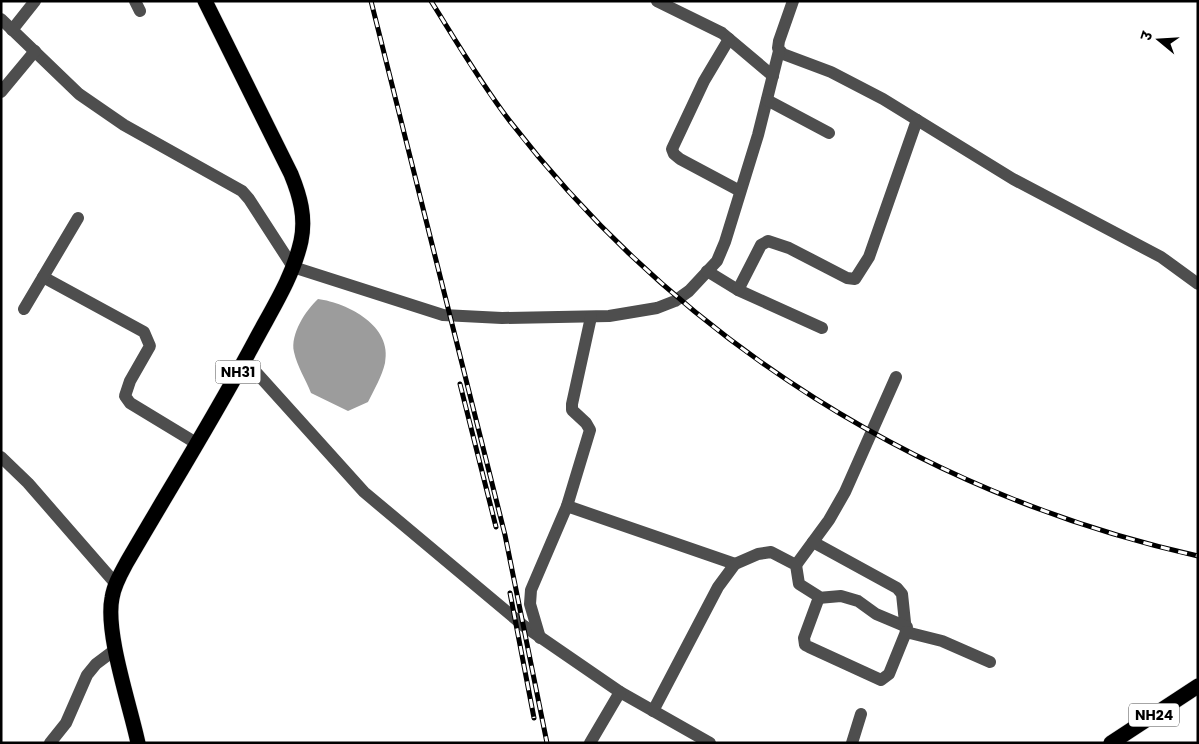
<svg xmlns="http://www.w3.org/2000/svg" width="1199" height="744" viewBox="0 0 1199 744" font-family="Poppins,'Noto Sans Devanagari',sans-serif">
	<rect width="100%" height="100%" fill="#fff"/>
	<path fill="#9c9c9c" d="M318 299C348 303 393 326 385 363 382 376 374 390 368 402L348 411 311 393C306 380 297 366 294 352 290 334 306 310 318 299Z"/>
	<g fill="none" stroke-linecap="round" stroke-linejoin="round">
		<g stroke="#dbdbdb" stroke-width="16">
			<g id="highway">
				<path d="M138 743C130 705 105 633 112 598 114 585 121 573 127 562 170 488 215 416 255 341 272 309 293 277 301 241 306 217 300 196 291 174L205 1"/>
				<path d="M1111 743 1198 686"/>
			</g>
		</g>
		<g stroke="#4e4e4e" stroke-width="12">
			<path d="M135 1 140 11"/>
			<path d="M657 1 722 33 773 76"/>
			<path d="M793 1 779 41 778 48 783 54 831 72 883 99 1013 179 1161 257 1198 284"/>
			<path d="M1 19 79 94 124 125 242 191 249 199 293 267 443 315 502 318 609 316 657 308 675 301 689 291 717 261 725 242 758 135 779 51"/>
			<path d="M12 30 35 1"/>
			<path d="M729 39 704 81 672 149 674 154 680 159 740 191"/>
			<path d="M1 92 35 51"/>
			<path d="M767 100 829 133"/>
			<path d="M707 271 738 290 822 328"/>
			<path d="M43 277 144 332 150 346 130 381 125 396 130 403 196 443"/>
			<path d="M738 290 761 245 768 241 789 248 847 278 855 279 869 257 917 120"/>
			<path d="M24 309 78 218"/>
			<path d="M245 360 364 492 524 626 620 692 710 743"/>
			<path d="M1 457 28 483 116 584"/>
			<path d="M567 506 590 430 586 423 572 410V404L591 317"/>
			<path d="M813 542 897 588 902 594 906 632"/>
			<path d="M796 565 829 520 845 492 896 377"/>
			<path d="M818 598 841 596 858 601 876 614 907 627"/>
			<path d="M540 638 530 604 531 590 567 506 735 564"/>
			<path d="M653 711 718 587 735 564 758 554 771 552 796 565 799 584 818 596V600L804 638 805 645 809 647 881 680 889 674 906 632 942 641 990 662"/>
			<path d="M50 743 66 723 87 675 96 664 116 649"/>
			<path d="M590 743 620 692"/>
			<path d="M852 743 861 714"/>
		</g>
		<use href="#highway" stroke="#000" stroke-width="15"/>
		<g stroke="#000" stroke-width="5">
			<g id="rail">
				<path d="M371 1 505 535 547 743"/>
				<path d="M431 1C456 41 480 82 509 120 680 342 925 495 1198 556"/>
				<path d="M460 384 496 527"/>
				<path d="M510 593 534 718"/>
			</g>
		</g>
		<use href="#rail" stroke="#fff" stroke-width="3" stroke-dasharray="9" stroke-linecap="butt"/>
	</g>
	<g text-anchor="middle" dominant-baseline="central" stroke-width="4.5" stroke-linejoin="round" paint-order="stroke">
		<g fill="#fff" stroke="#4c4c4c" stroke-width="1">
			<rect x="215.5" y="360.5" width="45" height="23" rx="4"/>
			<rect x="1129" y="703.5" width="50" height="23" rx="4"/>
		</g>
		<g font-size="14" font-weight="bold" fill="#000">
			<text x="238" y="372">NH31</text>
			<text x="1154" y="715">NH24</text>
		</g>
	</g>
	<rect width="1199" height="744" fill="none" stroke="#000000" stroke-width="5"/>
	<g transform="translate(1159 40) rotate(288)" stroke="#ffffff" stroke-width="4" paint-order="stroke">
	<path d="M0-4L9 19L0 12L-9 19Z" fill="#000000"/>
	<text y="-8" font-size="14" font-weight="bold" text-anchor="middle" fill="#000000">उ</text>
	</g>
</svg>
